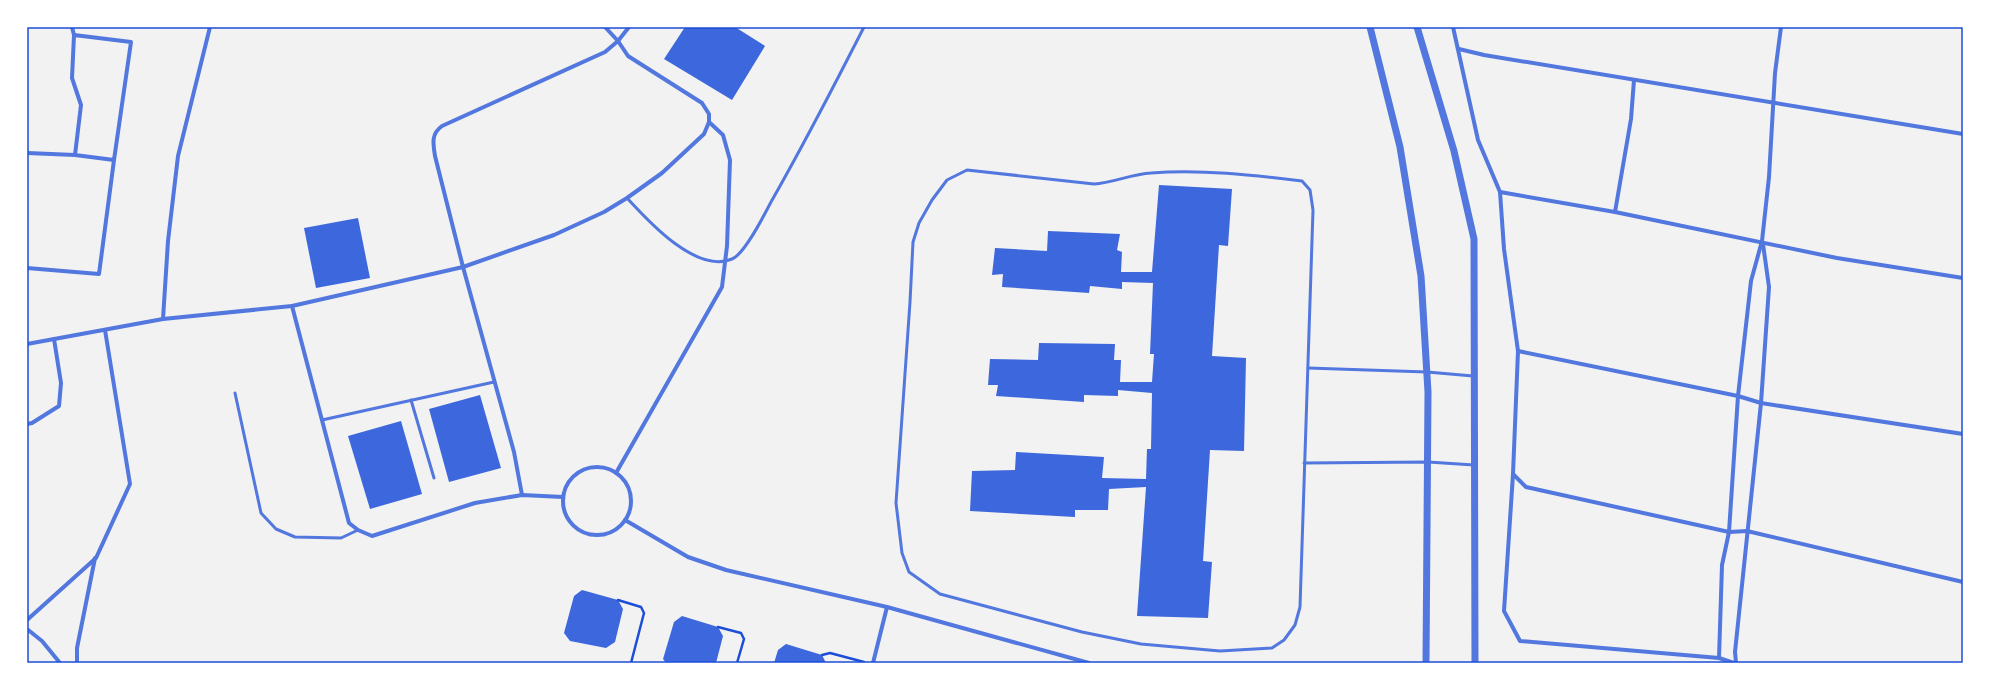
<svg xmlns="http://www.w3.org/2000/svg" width="1990" height="690" viewBox="0 0 1990 690" font-family="'Playfair Display',serif">
	<rect width="100%" height="100%" fill="#f2f2f2"/>
	<g fill="#3d67dc">
		<path d="M685 27H735L765 46 732 100 664 59Z"/>
		<path d="M1159 185 1232 189 1228 246 1219 245 1212 356 1246 358 1244 451 1210 450 1203 561 1212 562 1208 618 1137 616 1146 487 1109 489 1108 510H1075V517L970 511 972 471 1015 470 1016 452 1104 457 1102 478 1146 479 1147 449H1151L1152 393 1118 390V396L1084 395V402L996 396 998 385H988L990 359 1038 360 1039 343 1115 344 1114 360H1121L1120 382H1152L1154 354H1150L1153 283 1122 282V289L1090 286 1089 293 1002 287 1003 274 992 275 995 248 1047 251 1048 231 1120 234 1117 250 1122 252 1121 272H1152Z"/>
		<path d="M358 218 370 278 316 288 304 228Z"/>
		<path d="M480 395 501 468 449 482 429 409Z"/>
		<path d="M401 421 422 494 370 509 348 436Z"/>
		<path d="M582 590 618 600 623 609 615 642 606 648 570 641 564 633 574 596Z"/>
		<path d="M682 616 718 627 723 636 716 663H666L663 659 674 622Z"/>
		<path d="M786 644 822 655 826 663H774L778 650Z"/>
	</g>
	<g fill="none" stroke-linecap="round" stroke-linejoin="round">
		<g stroke="#1d4ed8" stroke-width="2.5">
			<path d="M618 600 641 607 644 613 631 663"/>
			<path d="M718 627 741 633 744 639 737 663"/>
			<path d="M822 655 830 653 864 662"/>
		</g>
		<g stroke="#5277de" stroke-width="3">
			<path d="M967 170 1094 184C1113 183 1131 174 1151 173 1201 169 1252 175 1302 181L1310 190 1313 210 1300 607 1295 625 1284 640 1272 648 1220 651 1141 644 1082 632 940 594 909 572 902 553 896 503 910 302 913 242 919 223 932 200 947 180Z"/>
			<path d="M627 198C648 221 696 274 732 259 745 254 764 215 771 202 804 144 834 86 864 27"/>
			<path d="M1308 368 1427 372 1473 376"/>
			<path d="M235 393 261 513 276 529 295 537 341 538 358 530"/>
			<path d="M411 400 434 478"/>
			<path d="M322 420 494 382"/>
			<path d="M1304 463 1428 462 1474 465"/>
		</g>
		<g stroke="#5277de" stroke-width="4">
			<path d="M72 27 74 35"/>
			<path d="M1453 27 1478 140 1500 192 1504 249 1518 351 1513 474 1504 611 1520 641 1719 658 1734 663"/>
			<path d="M1459 49 1484 55 1963 134"/>
			<path d="M27 153 75 155 114 160 131 42 74 35 72 78 81 105 75 155"/>
			<path d="M1500 192 1615 212 1837 258 1963 278"/>
			<path d="M1615 212 1631 119 1634 80"/>
			<path d="M27 268 99 274 114 160"/>
			<path d="M292 306 349 523 358 530 372 536 475 503 522 495 563 497"/>
			<path d="M163 319 168 241 178 156 210 27"/>
			<path d="M27 344 163 319 292 306 463 267 554 235 604 212 627 198 662 173 704 134 709 122V114L702 103 628 56 618 41 605 27"/>
			<path d="M1518 351 1738 396 1761 403 1963 434"/>
			<path d="M27 424 32 423 59 406 61 383 54 339"/>
			<circle cx="597" cy="501" r="34"/>
			<path d="M616 473 722 287 727 246 730 160 723 135 709 122"/>
			<path d="M1513 474 1526 487 1729 532 1747 531 1963 582"/>
			<path d="M522 495 514 452 463 267 435 156C433 143 431 134 442 126L605 52 618 41 629 27"/>
			<path d="M625 520 688 557 726 570 887 607 1089 663"/>
			<path d="M27 620 96 558 130 484 105 330"/>
			<path d="M27 629 42 641 60 663"/>
			<path d="M1719 658 1722 565 1729 532 1738 396 1751 281 1762 241 1769 177 1775 73 1781 27"/>
			<path d="M77 663V648L95 558"/>
			<path d="M873 663 887 607"/>
			<path d="M1736 663 1735 652 1761 403 1769 287 1763 244"/>
		</g>
		<g stroke="#5277de" stroke-width="7">
			<path d="M1370 27 1400 147 1421 276 1428 392 1426 663"/>
			<path d="M1417 27 1454 151 1474 239 1475 663"/>
		</g>
	</g>
	<rect width="1990" height="690" fill="none" stroke="#ffffff" stroke-width="56"/>
	<rect x="28" y="28" width="1934" height="634" fill="none" stroke="#1d4ed8" stroke-width="1.5"/>
</svg>
